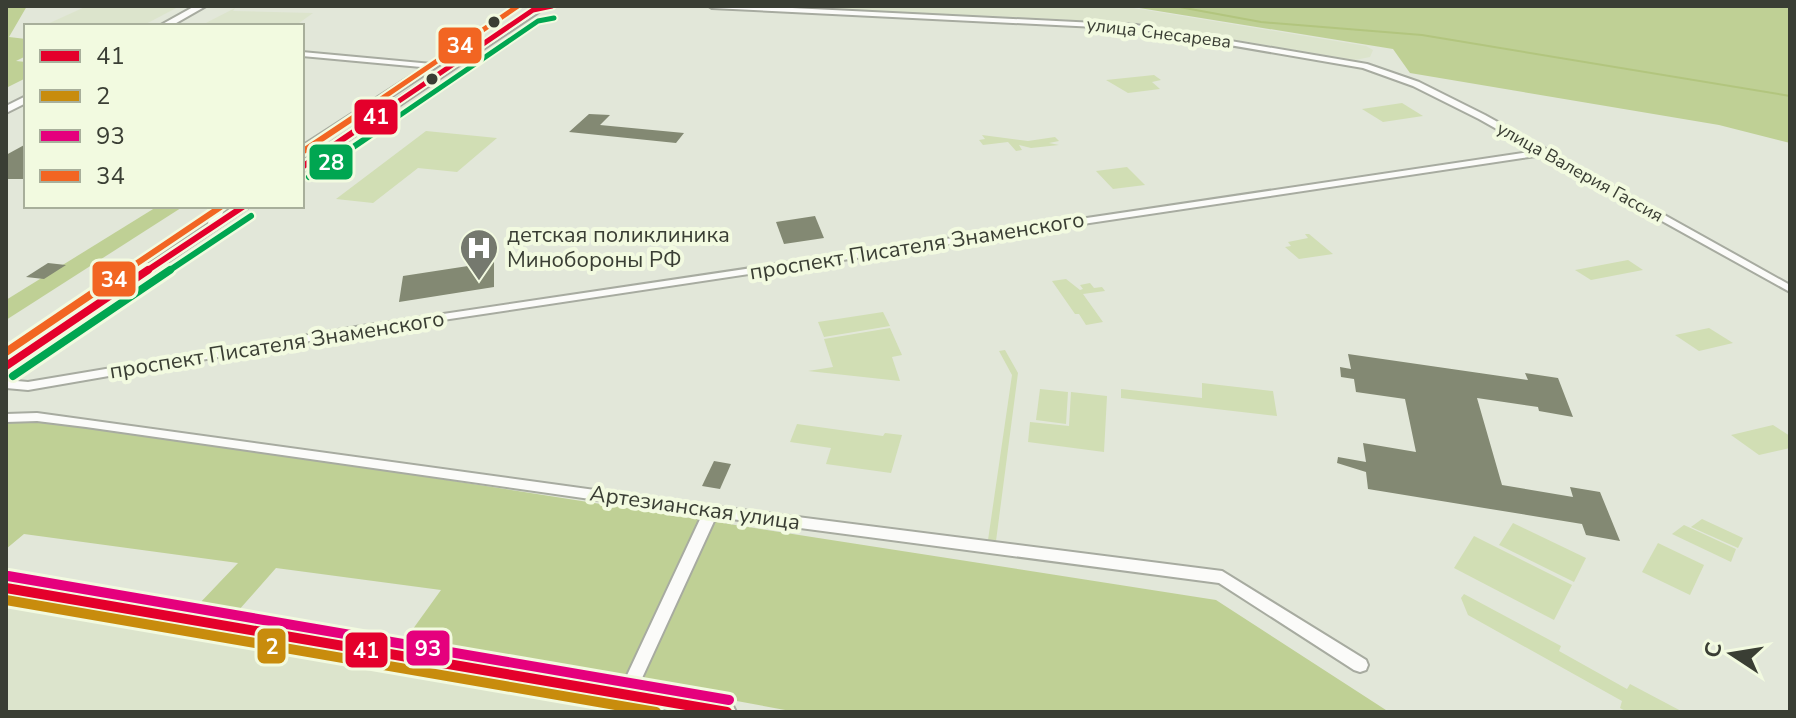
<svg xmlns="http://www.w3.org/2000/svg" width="1796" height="718" viewBox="0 0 1796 718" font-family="'Nunito Sans',sans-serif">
	<rect width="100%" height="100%" fill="#e2e7d9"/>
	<g fill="#dce4cc">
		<path d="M87 6H180L142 26H43Z"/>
		<path d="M763 6H1121L1366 46 1373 50 1370 57 1355 60 1136 23Z"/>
		<path d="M235 8 233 11 313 13 295 26H200Z"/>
		<path d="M6 596 499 681 662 712H6Z"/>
	</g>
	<g fill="#d1deb4">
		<path d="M1154 75 1161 80 1152 82 1160 89 1128 93 1106 80Z"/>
		<path d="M1402 103 1423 116 1383 122 1362 109Z"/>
		<path d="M426 131 497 138 457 172 418 168 373 203 336 199Z"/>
		<path d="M982 135 1028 141 1055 137 1059 141 1049 143 1059 145 1031 148 1019 145 1022 150 1016 151 1008 142 983 145 979 140 985 139Z"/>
		<path d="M1127 167 1145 185 1113 189 1096 171Z"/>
		<path d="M1305 234H1309L1333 254 1299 259 1285 247 1291 246 1288 242 1308 238Z"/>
		<path d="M1628 260 1643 270 1591 280 1575 270Z"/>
		<path d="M1066 279 1080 290 1083 289 1080 285 1090 283 1094 288 1102 287 1105 291 1083 294 1103 322 1086 325 1079 314H1075L1052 281Z"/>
		<path d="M883 312 890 326 824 337 818 322Z"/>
		<path d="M890 328 902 355 892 357 900 381 808 371 833 367 824 339Z"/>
		<path d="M1709 328 1733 343 1699 351 1675 335Z"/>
		<path d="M1005 350 1018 373 996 541 988 540 1012 375 999 351Z"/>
		<path d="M1202 383 1273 391 1277 416 1121 398V389L1202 398Z"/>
		<path d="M1040 389 1068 392 1066 424 1036 420Z"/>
		<path d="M1071 392 1107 396 1104 452 1028 442 1030 422 1069 426Z"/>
		<path d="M797 424 883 436 885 433 902 435 891 473 826 464 831 448 790 442Z"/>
		<path d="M1773 425 1790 436V448L1759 455 1731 435Z"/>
		<path d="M1702 519 1743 538 1738 548 1691 527Z"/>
		<path d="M1513 523 1586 558 1574 582 1499 545Z"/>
		<path d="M1684 525 1736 549 1731 562 1672 534Z"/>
		<path d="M1474 536 1572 585 1554 620 1454 568Z"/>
		<path d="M1658 543 1704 565 1690 595 1642 572Z"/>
		<path d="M1464 594 1561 646 1559 651 1627 689 1630 684 1683 712H1627L1620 708 1622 701 1468 615 1461 598Z"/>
	</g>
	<g fill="#bfd095">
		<path d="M6 6H27L9 37 26 39V56L16 61 26 62V78L6 88Z"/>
		<path d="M1127 6H1790V143L1719 125 1410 73 1393 49Z"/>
		<path d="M158 206H184L6 320V300Z"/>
		<path d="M6 418 56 419 1216 600 1389 712H796L405 640 441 590 276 568 238 611 198 605 238 563 24 534 6 549Z"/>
	</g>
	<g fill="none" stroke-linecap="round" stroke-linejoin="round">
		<path stroke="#b2c57e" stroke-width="2" d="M1174 6 1261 22 1422 35 1790 96"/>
	</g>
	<g fill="#838973">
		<path d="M589 114 610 115 600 125 684 133 676 143 569 132Z"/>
		<path d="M26 144V179H6V155Z"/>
		<path d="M815 216 824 238 784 244 776 222Z"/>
		<path d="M494 262V287L399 302 403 276Z"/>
		<path d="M48 263 66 265 44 279 26 277Z"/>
		<path d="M1348 354 1528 380 1525 373 1558 378 1573 417 1539 411 1538 407 1477 398 1502 485 1573 497 1570 487 1600 492 1620 541 1586 535 1582 524 1368 489 1366 472 1337 463 1338 457 1366 462 1363 443 1416 452 1405 399 1356 392 1354 379 1341 377 1340 367 1351 369Z"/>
		<path d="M714 461 731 464 720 489 702 486Z"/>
	</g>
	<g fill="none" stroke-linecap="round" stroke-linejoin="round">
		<g stroke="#a7aba0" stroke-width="4">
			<g id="street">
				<path d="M709 6H752L1136 25 1367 64 1419 82 1485 115 1790 285V292L1543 155 356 333 28 390 6 388V380L28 382 356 327 1536 151 1479 119 1413 86 1363 68 1136 29 712 8Z"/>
				<path d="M302 52 432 64 436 66 432 68 302 56Z"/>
				<path d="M37 413 711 506 1222 571 1366 660 1368 665 1366 670 1360 672 1354 670 1219 583 716 517 637 689 727 704 733 706 736 712H682L6 594V582L622 686 702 515 86 427 37 421 6 422V414Z"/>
			</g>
		</g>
		<g stroke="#a7aba0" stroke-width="4">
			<g id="secondary">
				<path d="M195 6H206L171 26H159Z"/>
				<path d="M538 6 546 7 302 171V162Z"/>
				<path d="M462 43 465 44V48L302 155V146Z"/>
				<path d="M26 96V103L6 113V106Z"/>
				<path d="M211 206H225L222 215 235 206H250L6 371V359L208 224Z"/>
			</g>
		</g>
		<use href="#street" fill="#fbfbf9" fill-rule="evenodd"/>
		<use href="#secondary" fill="#fbfbf9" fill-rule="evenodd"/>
		<g stroke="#f2fae0" stroke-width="9">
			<path id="bus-1-far3" d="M371 120 533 10 552 6"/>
		</g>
		<g stroke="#f2fae0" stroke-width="11">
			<g id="bus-1-far2">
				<path d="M302 167 374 118"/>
				<path d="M145 272 244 206"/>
			</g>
		</g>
		<g stroke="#f2fae0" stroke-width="14">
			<path id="bus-1-far1" d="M6 366 148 270"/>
		</g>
		<g stroke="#f2fae0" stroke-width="16">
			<path id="bus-1" d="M6 588 727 712"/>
		</g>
		<g stroke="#f2fae0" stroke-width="16">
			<path id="bus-2" d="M6 600 656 712"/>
		</g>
		<g stroke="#f2fae0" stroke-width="16">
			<path id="bus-3" d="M8 576 729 700"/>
		</g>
		<g stroke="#f2fae0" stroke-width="9">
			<path id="bus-4-far2" d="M350 120 518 6"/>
		</g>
		<g stroke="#f2fae0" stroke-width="11">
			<g id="bus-4-far1">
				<path d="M302 152 353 118"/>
				<path d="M124 272 222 206"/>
			</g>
		</g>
		<g stroke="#f2fae0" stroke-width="14">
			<path id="bus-4" d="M6 352 127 270"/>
		</g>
		<g stroke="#f2fae0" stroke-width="9">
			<path id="bus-5-far2" d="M393 120 538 21 554 18"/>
		</g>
		<g stroke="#f2fae0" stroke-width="11">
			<g id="bus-5-far1">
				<path d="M309 177 396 118"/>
				<path d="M167 272 251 216"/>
			</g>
		</g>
		<g stroke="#f2fae0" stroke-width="14">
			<path id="bus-5" d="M13 376 170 270"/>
		</g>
		<use href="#bus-1-far3" stroke="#e4002b" stroke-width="5"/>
		<use href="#bus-1-far2" stroke="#e4002b" stroke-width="6"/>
		<use href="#bus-1-far1" stroke="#e4002b" stroke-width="8"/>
		<use href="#bus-1" stroke="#e4002b" stroke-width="10"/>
		<use href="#bus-2" stroke="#c88c0d" stroke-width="10"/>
		<use href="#bus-3" stroke="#e5007d" stroke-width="10"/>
		<use href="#bus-4-far2" stroke="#f26522" stroke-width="5"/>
		<use href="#bus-4-far1" stroke="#f26522" stroke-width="6"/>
		<use href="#bus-4" stroke="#f26522" stroke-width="8"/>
		<use href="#bus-5-far2" stroke="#00a651" stroke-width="5"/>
		<use href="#bus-5-far1" stroke="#00a651" stroke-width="6"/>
		<use href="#bus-5" stroke="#00a651" stroke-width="8"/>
	</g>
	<defs>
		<g id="hospital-pin" transform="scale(2)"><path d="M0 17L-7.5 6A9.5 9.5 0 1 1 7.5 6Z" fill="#75796e" stroke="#f2fae0"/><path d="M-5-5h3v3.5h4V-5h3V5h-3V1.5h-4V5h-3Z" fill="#fff"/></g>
	</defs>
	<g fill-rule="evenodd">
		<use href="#hospital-pin" x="479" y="248"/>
	</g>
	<g fill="#3a3e34" stroke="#f2fae0" stroke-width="3">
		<circle cx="494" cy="22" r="7"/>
		<circle cx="432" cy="79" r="7"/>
	</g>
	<g text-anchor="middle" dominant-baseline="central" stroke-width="8" stroke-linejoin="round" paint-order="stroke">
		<g font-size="18" fill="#3a3e34" stroke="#f2fae0">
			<text transform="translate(1159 33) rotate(7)">улица Снесарева</text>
			<text transform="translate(1580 172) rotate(29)">улица Валерия Гассия</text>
		</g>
		<g font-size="22" fill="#3a3e34" stroke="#f2fae0" text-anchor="start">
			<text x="507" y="235">детская поликлиника<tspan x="507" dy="25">Минобороны РФ</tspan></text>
		</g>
		<g font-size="22" fill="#3a3e34" stroke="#f2fae0">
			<text transform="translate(917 246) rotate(-9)">проспект Писателя Знаменского</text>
			<text transform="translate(277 345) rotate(-9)">проспект Писателя Знаменского</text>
			<text transform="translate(695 508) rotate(8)">Артезианская улица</text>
		</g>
	</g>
	<g stroke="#f2fae0" stroke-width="3">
		<rect x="437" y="26" width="46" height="39" rx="8" fill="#f26522"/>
		<rect x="353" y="98" width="46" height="38" rx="8" fill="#e4002b"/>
		<rect x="308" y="143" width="46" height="38" rx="8" fill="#00a651"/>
		<rect x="91" y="260" width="46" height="38" rx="8" fill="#f26522"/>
		<rect x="256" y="627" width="31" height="38" rx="8" fill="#c88c0d"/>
		<rect x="405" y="629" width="46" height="38" rx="8" fill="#e5007d"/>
		<rect x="344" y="631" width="45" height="38" rx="8" fill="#e4002b"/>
	</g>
	<g font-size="22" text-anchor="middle" font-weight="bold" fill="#fff">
		<text x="460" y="53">34</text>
		<text x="376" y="124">41</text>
		<text x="331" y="170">28</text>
		<text x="114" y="287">34</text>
		<text x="272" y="654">2</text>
		<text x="428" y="656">93</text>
		<text x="366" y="658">41</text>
	</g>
	<rect width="1796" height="718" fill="none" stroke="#3a3e34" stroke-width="16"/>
	<rect x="24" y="24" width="280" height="184" fill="#f2fae0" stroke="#a8af9b" stroke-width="2"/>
	<rect x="40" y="50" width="40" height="12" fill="#e4002b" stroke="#a8af9b" stroke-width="2"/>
	<text x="96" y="64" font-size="24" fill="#3a3e34">41</text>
	<rect x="40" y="90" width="40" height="12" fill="#c88c0d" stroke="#a8af9b" stroke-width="2"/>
	<text x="96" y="104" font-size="24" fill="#3a3e34">2</text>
	<rect x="40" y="130" width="40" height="12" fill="#e5007d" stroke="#a8af9b" stroke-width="2"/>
	<text x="96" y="144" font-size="24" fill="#3a3e34">93</text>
	<rect x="40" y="170" width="40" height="12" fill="#f26522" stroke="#a8af9b" stroke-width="2"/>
	<text x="96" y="184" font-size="24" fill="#3a3e34">34</text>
	<g transform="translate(1732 654) rotate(282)" stroke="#f2fae0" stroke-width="6" paint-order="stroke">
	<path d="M0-6L14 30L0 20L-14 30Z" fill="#3a3e34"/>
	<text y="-12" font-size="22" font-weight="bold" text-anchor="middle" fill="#3a3e34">С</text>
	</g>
</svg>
